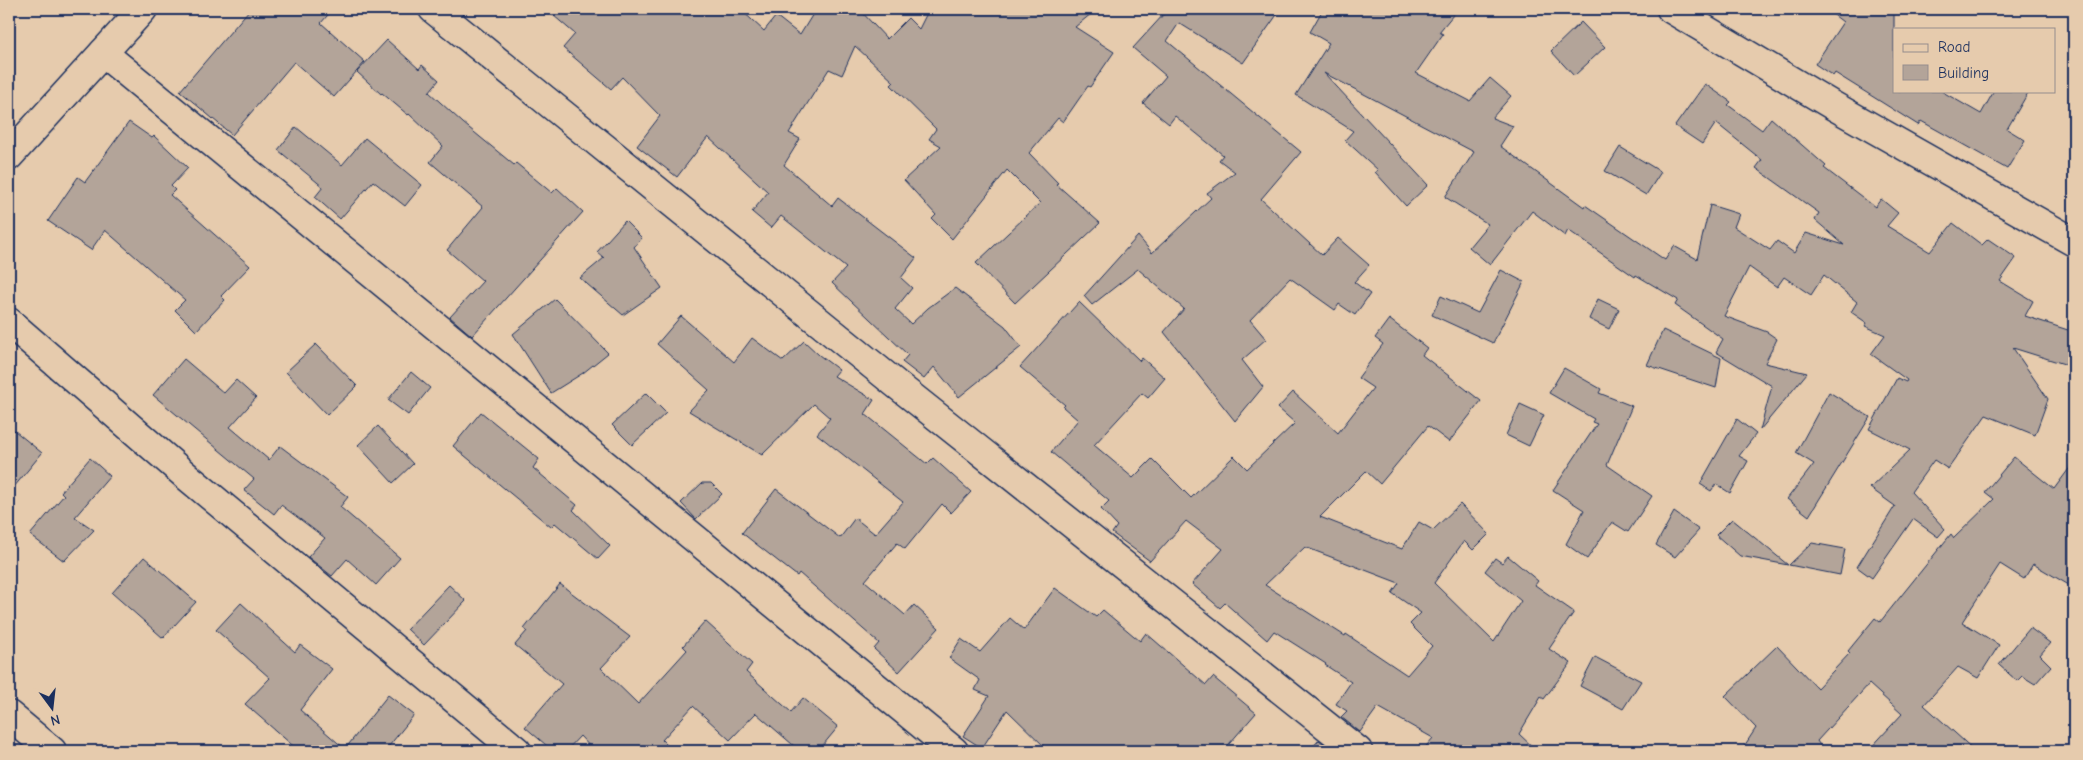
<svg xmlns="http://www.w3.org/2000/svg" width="2083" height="760" viewBox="0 0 2083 760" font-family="'Comic Neue',sans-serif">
	<rect width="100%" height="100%" fill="#e6cbad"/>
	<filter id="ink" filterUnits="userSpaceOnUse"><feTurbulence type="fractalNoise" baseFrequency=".02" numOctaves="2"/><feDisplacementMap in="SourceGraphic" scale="10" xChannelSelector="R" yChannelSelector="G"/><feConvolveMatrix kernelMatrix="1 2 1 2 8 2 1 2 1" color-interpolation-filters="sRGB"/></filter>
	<g filter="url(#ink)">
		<g fill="#b3a499" stroke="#1b2f5e" fill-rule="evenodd">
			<path d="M250 9H333L321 23 365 62 334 97 294 62 232 135 180 91Z"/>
			<path d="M546 9H740L764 31 776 16 800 35 816 9H859L887 39 908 18 919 29 929 9H1097L1075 27 1114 52 1090 87 1088 86 1063 122 1058 118 1029 153 1058 183 1056 184 1100 223 1015 303 976 263 1040 203 1007 170 952 239 932 219 936 215 904 180 941 146 929 139 936 129 891 85 894 82 855 46 842 75 829 69 789 133 800 139 784 165 832 206 838 198 916 258 901 278 912 288 895 309 911 324 928 308 955 288 1005 326 1021 347 959 397 934 367 924 379 902 362 908 355 832 283 846 268 781 216 771 228 752 212 768 192 708 137 677 177 637 146 660 116 622 77 611 89 563 48 575 34Z"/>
			<path d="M1156 9H1281L1243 63 1179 23 1167 41 1301 152 1261 199 1322 255 1338 238 1369 265 1354 282 1370 294 1355 315 1339 304 1335 310 1290 278 1250 320 1266 339 1242 360 1263 387 1235 421 1164 332 1184 309 1138 269 1092 305 1084 296 1138 236 1152 253 1211 198 1207 193 1235 172 1219 160 1223 155 1175 116 1169 124 1143 103 1166 76 1133 48 1164 14Z"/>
			<path d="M1323 9H1458L1439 32 1443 34 1416 73 1470 101 1490 78 1511 96 1492 118 1513 126 1500 146 1584 207 1585 205 1665 260 1674 246 1697 259 1710 205 1739 214 1734 227 1770 250 1777 241 1794 253 1806 233 1844 245 1815 220 1819 213 1756 168 1762 160 1716 123 1702 144 1675 126 1705 84 1731 102 1728 105 1762 130 1771 118 1826 166 1824 168 1875 207 1881 199 1898 213 1887 226 1930 252 1953 223 1982 245 1988 239 2016 258 2000 281 2033 301 2025 316 2074 332V367L2013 348 2048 399 2035 435 1986 415 1948 469 1934 460 1911 492 1945 529 1938 537 1913 519 1872 578 1857 567 1895 506 1870 488 1910 450 1869 429 1897 378 1906 382 1907 380 1871 354 1885 335 1865 326 1867 323 1851 312 1857 302 1824 275 1811 295 1784 277 1777 287 1749 267 1724 316 1767 332 1777 339 1765 363 1807 373 1760 430 1772 386 1716 352 1723 339 1675 305 1678 300 1636 275 1635 277 1568 230 1565 236 1532 211 1490 265 1469 247 1488 224 1445 197 1474 152 1324 73 1428 185 1406 206 1375 172 1378 170 1345 140 1353 131 1296 95 1329 43 1310 32Z"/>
			<path d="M1826 9H1894V91H1941L1981 114 1994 91H2029L2007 129 2025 140 2007 169 1921 121 1918 125 1835 73 1833 76 1815 64 1843 22Z"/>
			<path d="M1581 22 1605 47 1574 76 1551 51Z"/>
			<path d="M387 40 419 69 422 65 439 80 429 92 463 123 514 165 516 163 552 193 557 188 583 212 472 336 450 317 483 281 447 250 483 207 430 162 443 146 409 114 408 115 382 93 381 94 357 72Z"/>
			<path d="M129 122 152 138 154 136 188 168 171 186 175 190 170 195 250 266 221 296 225 300 196 331 175 310 185 300 105 230 91 250 48 221 78 177 85 182Z"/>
			<path d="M296 127 342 165 365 138 422 185 405 206 373 181 340 219 315 197 323 187 278 150Z"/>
			<path d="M1620 147 1661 172 1646 195 1605 171Z"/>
			<path d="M625 221 642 238 634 247 662 288 623 315 580 278 604 258 597 252Z"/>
			<path d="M1501 270 1524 282 1493 343 1432 315 1441 296 1478 313Z"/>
			<path d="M555 299 608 353 583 373 551 393 513 334Z"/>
			<path d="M1598 299 1619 309 1609 329 1589 319Z"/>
			<path d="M1079 302 1140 361 1142 358 1165 378 1148 398 1142 393 1094 445 1133 478 1152 459 1191 498 1234 456 1247 469 1295 423 1278 408 1293 392 1338 433 1373 388 1358 378 1383 344 1375 338 1389 319 1427 348 1422 355 1481 401 1449 442 1428 426 1380 484 1366 471 1320 517 1402 549 1419 522 1433 530 1460 504 1489 534 1473 550 1464 541 1434 583 1494 642 1521 601 1485 571 1495 558 1502 563 1508 556 1538 581 1535 585 1574 612 1549 649 1571 663 1544 699 1541 697 1519 734 1537 751H1422L1433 738 1378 707 1360 732 1341 717 1347 711 1336 704 1351 682 1325 665 1326 664 1274 631 1267 640 1225 603 1220 608 1192 584 1223 549 1186 521 1150 561 1112 533 1117 526 1101 509 1109 501 1051 452 1078 420 1063 407 1065 405 1020 367ZM1305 547 1399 583 1392 593 1421 613 1410 624 1432 646 1407 675 1346 634 1345 636 1265 585Z"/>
			<path d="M681 316 734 362 752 338 783 361 804 341 819 355 839 370 834 376 874 400 865 414 927 464 933 458 971 492 951 513 942 504 905 549 897 543 865 581 905 615 914 605 939 628 899 672 874 649 879 643 799 573 797 576 742 533 776 489 840 538 855 518 875 534 903 502 817 434 830 418 814 404 762 455 689 411 709 390 657 344Z"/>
			<path d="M1663 330 1721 358 1716 388 1647 365Z"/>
			<path d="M316 344 357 386 327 415 286 372Z"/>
			<path d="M184 359 224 393 236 380 256 398 230 427 269 460 280 446 348 497 340 507 400 558 376 585 347 559 332 576 308 557 325 538 281 505 274 514 244 490 254 479 153 395Z"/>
			<path d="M1564 368 1601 389 1599 393 1632 406 1607 465 1652 496 1628 532 1612 522 1587 559 1566 544 1584 510 1553 490 1597 424 1592 422 1594 419 1549 393Z"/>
			<path d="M411 372 430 388 408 415 388 400Z"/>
			<path d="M1829 392 1870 417 1809 516 1787 499 1814 464 1796 453Z"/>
			<path d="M646 393 666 413 632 445 612 425Z"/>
			<path d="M1520 404 1544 415 1529 446 1506 435Z"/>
			<path d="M481 412 539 459 533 468 577 505 573 510 610 546 598 559 555 523 551 527 453 446Z"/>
			<path d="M1737 419 1756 434 1739 456 1748 461 1730 493 1716 484 1711 491 1700 484Z"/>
			<path d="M9 426 42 453 9 493Z"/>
			<path d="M378 426 413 464 393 483 358 445Z"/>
			<path d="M2014 457 2054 489 2074 462V588L2033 564 2024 579 2000 564 1962 622 1999 645 1978 678 1958 667 1924 705 1975 751H1868L1902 714 1869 684 1817 741 1824 751H1741L1756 728 1725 696 1777 646 1817 688 1850 653 1848 651 1875 618 1880 622 1951 534 1954 538 1994 499 1985 492Z"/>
			<path d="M90 458 110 476 75 517 94 530 64 561 30 535 64 495 61 492Z"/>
			<path d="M702 483H711L722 494 696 519 681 503Z"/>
			<path d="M1674 512 1699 530 1675 557 1656 545Z"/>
			<path d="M1732 519 1788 565 1740 556 1716 535Z"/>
			<path d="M1812 543 1845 549 1840 575 1789 565Z"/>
			<path d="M144 557 196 602 163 638 112 593Z"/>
			<path d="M560 584 630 637 601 668 638 704 687 650 683 646 705 621 752 664 746 672 791 712 803 698 838 727 818 751H800L756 713 730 740 693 706 662 740 673 751H594L580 736 566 751H553L525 727 562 684 515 645 527 631 524 629Z"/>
			<path d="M449 585 466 601 424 645 407 629Z"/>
			<path d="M1055 588 1096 617 1103 610 1140 641 1146 633 1206 685 1213 677 1256 713 1223 751H1049L1007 710 982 748 963 736 989 696 975 690 980 680 949 658 961 639 980 652 1010 618 1024 630Z"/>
			<path d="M241 603 295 652 300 645 332 669 300 710 345 749 388 695 414 715 385 751H299L245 704 270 678 216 630Z"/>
			<path d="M2030 628 2050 643 2040 655 2051 666 2035 684 2022 676 2017 681 1999 665Z"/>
			<path d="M1595 657 1641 681 1623 709 1580 686Z"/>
			<path d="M1319 740 1333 751H1309Z"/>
		</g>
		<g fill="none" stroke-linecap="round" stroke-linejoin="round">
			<g stroke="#1b2f5e" stroke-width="31">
				<g id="minor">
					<path d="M433 9 896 384 1358 751"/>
					<path d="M1671 9 1832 105 2074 242"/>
					<path d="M103 53 954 751"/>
					<path d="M9 322 184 474 517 751"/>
					<path d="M9 715 52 751"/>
				</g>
			</g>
			<g stroke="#1b2f5e" stroke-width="31">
				<path id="major" d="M9 156 143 9"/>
			</g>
			<use href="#minor" stroke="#e6cbad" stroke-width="28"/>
			<use href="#major" stroke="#e6cbad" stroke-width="28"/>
		</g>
	</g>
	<rect width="2083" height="760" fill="none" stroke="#e6cbad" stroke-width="30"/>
	<rect x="15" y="15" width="2053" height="730" fill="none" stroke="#1b2f5e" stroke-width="2" filter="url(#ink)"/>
	<rect x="1893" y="28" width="162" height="65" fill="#e6cbad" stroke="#958d8d"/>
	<rect x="1903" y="44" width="25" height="8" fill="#e6cbad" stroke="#958d8d"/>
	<text x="1938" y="52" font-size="15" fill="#1b2f5e">Road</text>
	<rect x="1903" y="65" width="25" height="15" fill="#b3a499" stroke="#958d8d"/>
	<text x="1938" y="78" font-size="15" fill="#1b2f5e">Building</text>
	<g transform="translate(52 708) rotate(165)" stroke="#e6cbad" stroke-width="4" paint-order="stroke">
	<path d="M0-4L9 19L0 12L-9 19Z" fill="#1b2f5e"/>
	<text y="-8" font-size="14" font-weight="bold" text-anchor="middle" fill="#1b2f5e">N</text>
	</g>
</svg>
